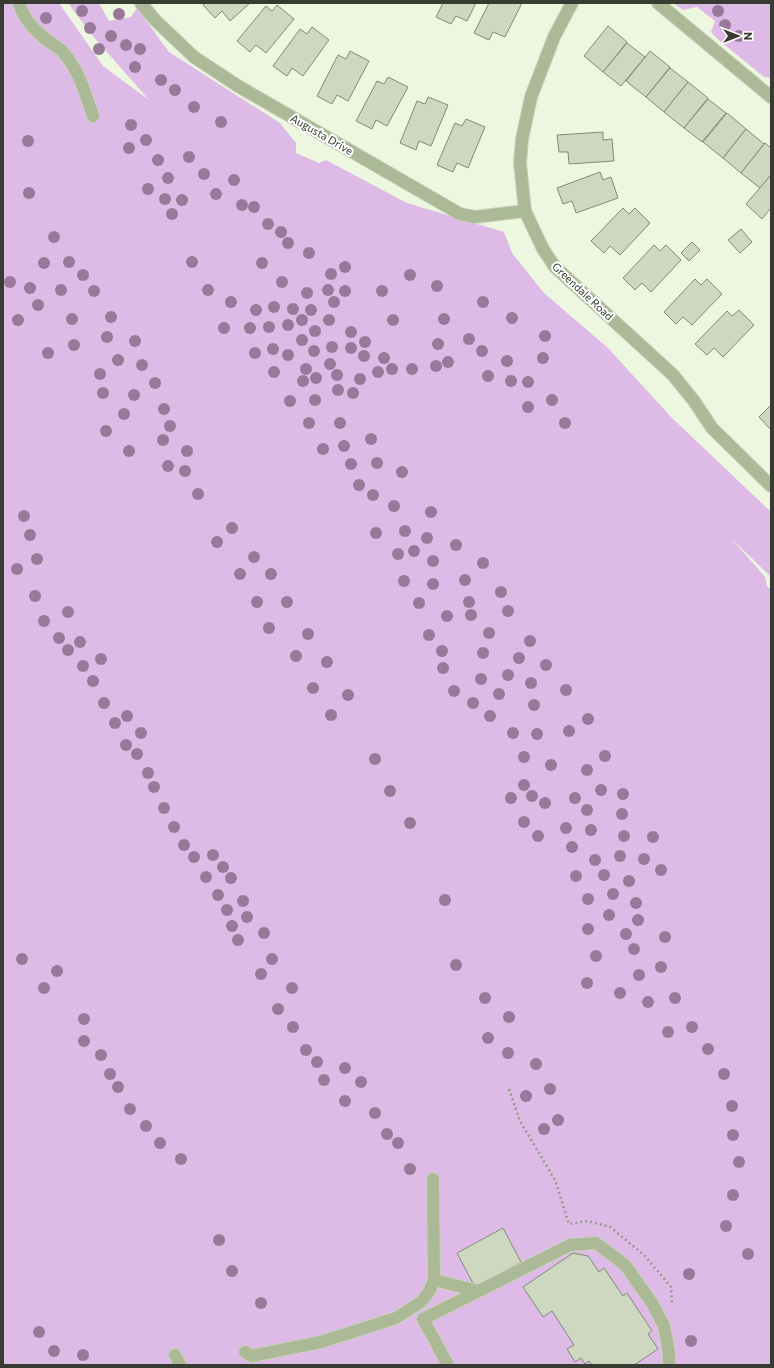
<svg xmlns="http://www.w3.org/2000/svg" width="774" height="1368" viewBox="0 0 774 1368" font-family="Commissioner,sans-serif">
	<rect width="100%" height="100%" fill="#edf7df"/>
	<g fill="#debbe6">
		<path d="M3 3H59L103 66 149 100 92 35 68 3H99L109 21 131 17 137 8 169 52 280 123 296 143V153L319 163 326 160 407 203 504 232 512 253 544 293 608 348 672 418 771 512V577L731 538 765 577 767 586 771 590V1365H3Z"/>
		<path d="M673 3H771V78L764 77 721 42 711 32 715 21 697 7 683 10Z"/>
	</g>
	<g fill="#ced8c0" stroke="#818a74">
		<path d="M205 3H250L230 21 222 11 215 18 203 5Z"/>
		<path d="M443 3H476L467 21 456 16 451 24 436 17Z"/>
		<path d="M489 3H522L505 37 493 32 489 40 474 33Z"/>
		<path d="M277 5 294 19 266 53 256 45 250 52 237 41 266 6 272 11Z"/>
		<path d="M608 26 627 42 603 72 584 56Z"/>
		<path d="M312 27 329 40 303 76 292 68 287 76 273 66 300 29 307 34Z"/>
		<path d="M627 43 645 57 621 86 603 72Z"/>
		<path d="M350 51 369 61 348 101 337 95 332 104 317 96 338 55 346 59Z"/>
		<path d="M650 51 670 67 646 97 626 81Z"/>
		<path d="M670 68 688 82 664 112 646 97Z"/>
		<path d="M388 77 408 87 387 126 376 120 372 129 356 121 377 81 384 84Z"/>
		<path d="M688 82 708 98 684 128 664 112Z"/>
		<path d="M428 97 448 105 431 146 419 141 416 150 400 143 417 101 425 104Z"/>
		<path d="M708 99 726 113 702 142 684 128Z"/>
		<path d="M727 113 746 129 723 158 703 142Z"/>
		<path d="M466 119 485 127 468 168 457 163 453 172 437 165 455 123 462 126Z"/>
		<path d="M746 129 764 144 741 173 723 158Z"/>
		<path d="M603 132V140L612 139 614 161 569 164 568 152H559L557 135Z"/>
		<path d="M765 143 771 148V175L760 188 741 173Z"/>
		<path d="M600 172 603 180 611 177 618 198 576 213 572 201 563 204 557 188Z"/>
		<path d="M771 175V208L762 219 746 204Z"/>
		<path d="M623 208 629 214 635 208 650 223 620 255 610 246 604 253 591 241Z"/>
		<path d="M741 229 752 242 740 253 728 240Z"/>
		<path d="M692 242 700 250 689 261 681 253Z"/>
		<path d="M654 245 660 251 666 245 681 260 651 292 642 283 635 290 623 278Z"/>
		<path d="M695 279 701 285 707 279 722 294 692 325 683 317 676 324 664 312Z"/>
		<path d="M739 310 754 325 723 357 714 348 707 355 695 344 727 311 732 316Z"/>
		<path d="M771 405V428L770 429 759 417Z"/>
		<path d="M503 1228 521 1262 475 1287 457 1253Z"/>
		<path d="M573 1253 588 1256 599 1272 604 1268 623 1296 627 1293 652 1331 648 1334 658 1349 634 1365H592L589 1361 585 1364 581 1358 575 1362 567 1349 574 1345 552 1311 543 1317 523 1287Z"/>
	</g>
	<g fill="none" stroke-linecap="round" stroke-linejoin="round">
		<g stroke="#c9d1bc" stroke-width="14">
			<g id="minor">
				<path d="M19 3C23 19 35 31 48 41 53 44 59 48 63 52 79 70 85 93 93 116"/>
				<path d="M141 3 155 20 194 57 238 86 460 214 475 217 525 211"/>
				<path d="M572 3 554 37 531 97 522 139 520 163 525 211 543 249 555 267 673 375 694 401 712 428 771 486"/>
				<path d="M658 3 771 97"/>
				<path d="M433 1179 434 1280 478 1291"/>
				<path d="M245 1352 251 1356 321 1342 396 1318 421 1302 429 1292 434 1280"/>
				<path d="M175 1355 180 1365"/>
				<path d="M448 1365 423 1319 570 1245 596 1243 625 1265 652 1303 664 1326 669 1353V1365"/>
			</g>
		</g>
		<path stroke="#949b8a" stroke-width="2.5" stroke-dasharray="2 3" stroke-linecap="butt" d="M509 1089 520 1121 555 1180 569 1224 587 1221 610 1227 644 1255 671 1287 672 1303"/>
		<use href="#minor" stroke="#abb997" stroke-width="12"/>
	</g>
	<g fill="#98799a">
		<circle cx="82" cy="11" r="6"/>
		<circle cx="718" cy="11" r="6"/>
		<circle cx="119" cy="14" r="6"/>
		<circle cx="46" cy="18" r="6"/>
		<circle cx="725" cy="25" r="6"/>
		<circle cx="90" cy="28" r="6"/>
		<circle cx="111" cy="36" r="6"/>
		<circle cx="739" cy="36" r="6"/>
		<circle cx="126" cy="45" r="6"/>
		<circle cx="99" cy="49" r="6"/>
		<circle cx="140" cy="49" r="6"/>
		<circle cx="135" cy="67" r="6"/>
		<circle cx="161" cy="80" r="6"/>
		<circle cx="175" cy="90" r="6"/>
		<circle cx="194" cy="107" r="6"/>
		<circle cx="221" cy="122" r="6"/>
		<circle cx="131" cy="125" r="6"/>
		<circle cx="146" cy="140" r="6"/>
		<circle cx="28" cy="141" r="6"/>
		<circle cx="129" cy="148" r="6"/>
		<circle cx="189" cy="157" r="6"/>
		<circle cx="158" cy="160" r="6"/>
		<circle cx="204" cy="174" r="6"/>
		<circle cx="168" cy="178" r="6"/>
		<circle cx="234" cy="180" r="6"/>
		<circle cx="148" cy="189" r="6"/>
		<circle cx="29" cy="193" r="6"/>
		<circle cx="216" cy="194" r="6"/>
		<circle cx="165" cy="199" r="6"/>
		<circle cx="182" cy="200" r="6"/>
		<circle cx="242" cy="205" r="6"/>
		<circle cx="254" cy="207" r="6"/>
		<circle cx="172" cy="214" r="6"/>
		<circle cx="268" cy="224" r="6"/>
		<circle cx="281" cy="232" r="6"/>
		<circle cx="54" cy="237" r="6"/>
		<circle cx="288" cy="243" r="6"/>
		<circle cx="309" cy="253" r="6"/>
		<circle cx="69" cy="262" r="6"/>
		<circle cx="192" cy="262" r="6"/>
		<circle cx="44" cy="263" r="6"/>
		<circle cx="262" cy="263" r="6"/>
		<circle cx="345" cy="267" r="6"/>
		<circle cx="331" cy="274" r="6"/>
		<circle cx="83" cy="275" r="6"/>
		<circle cx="410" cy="275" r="6"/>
		<circle cx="10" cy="282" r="6"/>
		<circle cx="282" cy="282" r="6"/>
		<circle cx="437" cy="286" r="6"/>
		<circle cx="30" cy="288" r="6"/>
		<circle cx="61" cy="290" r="6"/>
		<circle cx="208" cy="290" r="6"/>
		<circle cx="328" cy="290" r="6"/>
		<circle cx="94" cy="291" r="6"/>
		<circle cx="345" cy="291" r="6"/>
		<circle cx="382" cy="291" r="6"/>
		<circle cx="307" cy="293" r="6"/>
		<circle cx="231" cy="302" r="6"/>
		<circle cx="334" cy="302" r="6"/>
		<circle cx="483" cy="302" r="6"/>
		<circle cx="38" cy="305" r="6"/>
		<circle cx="274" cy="307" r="6"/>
		<circle cx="293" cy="309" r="6"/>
		<circle cx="256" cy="310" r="6"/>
		<circle cx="311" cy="310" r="6"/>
		<circle cx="111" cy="317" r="6"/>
		<circle cx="512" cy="318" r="6"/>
		<circle cx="72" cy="319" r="6"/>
		<circle cx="444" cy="319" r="6"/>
		<circle cx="18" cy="320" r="6"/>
		<circle cx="302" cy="320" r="6"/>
		<circle cx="329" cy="320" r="6"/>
		<circle cx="393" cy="320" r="6"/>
		<circle cx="288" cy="325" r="6"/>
		<circle cx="269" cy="327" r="6"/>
		<circle cx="224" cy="328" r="6"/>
		<circle cx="250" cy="328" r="6"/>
		<circle cx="315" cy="331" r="6"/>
		<circle cx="351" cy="332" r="6"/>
		<circle cx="545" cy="336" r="6"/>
		<circle cx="107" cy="337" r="6"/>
		<circle cx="469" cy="339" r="6"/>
		<circle cx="302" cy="340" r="6"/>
		<circle cx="135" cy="341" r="6"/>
		<circle cx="365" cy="342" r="6"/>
		<circle cx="438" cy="344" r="6"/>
		<circle cx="74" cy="345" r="6"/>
		<circle cx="332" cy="347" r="6"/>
		<circle cx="351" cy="348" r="6"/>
		<circle cx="273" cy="349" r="6"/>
		<circle cx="314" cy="351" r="6"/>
		<circle cx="482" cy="351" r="6"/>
		<circle cx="48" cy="353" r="6"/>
		<circle cx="255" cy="353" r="6"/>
		<circle cx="288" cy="355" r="6"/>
		<circle cx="364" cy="356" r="6"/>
		<circle cx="384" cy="358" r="6"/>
		<circle cx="543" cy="358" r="6"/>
		<circle cx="118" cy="360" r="6"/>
		<circle cx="507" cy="361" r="6"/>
		<circle cx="448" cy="362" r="6"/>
		<circle cx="330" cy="364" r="6"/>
		<circle cx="142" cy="365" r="6"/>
		<circle cx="436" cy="366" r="6"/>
		<circle cx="306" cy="369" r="6"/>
		<circle cx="392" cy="369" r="6"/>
		<circle cx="412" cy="369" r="6"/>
		<circle cx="274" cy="372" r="6"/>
		<circle cx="378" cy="372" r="6"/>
		<circle cx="100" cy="374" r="6"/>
		<circle cx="337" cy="375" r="6"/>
		<circle cx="488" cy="376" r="6"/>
		<circle cx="316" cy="378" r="6"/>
		<circle cx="360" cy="379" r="6"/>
		<circle cx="303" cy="381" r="6"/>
		<circle cx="511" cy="381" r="6"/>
		<circle cx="528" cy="382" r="6"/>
		<circle cx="155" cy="383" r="6"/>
		<circle cx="338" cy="390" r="6"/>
		<circle cx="103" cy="393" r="6"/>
		<circle cx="353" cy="393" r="6"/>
		<circle cx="134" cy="395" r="6"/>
		<circle cx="315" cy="400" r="6"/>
		<circle cx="552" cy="400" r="6"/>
		<circle cx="290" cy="401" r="6"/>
		<circle cx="528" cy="407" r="6"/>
		<circle cx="164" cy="409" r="6"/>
		<circle cx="124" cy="414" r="6"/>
		<circle cx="309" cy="423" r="6"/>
		<circle cx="340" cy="423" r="6"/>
		<circle cx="565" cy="423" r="6"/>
		<circle cx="170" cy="426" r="6"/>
		<circle cx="106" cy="431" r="6"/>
		<circle cx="371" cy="439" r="6"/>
		<circle cx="163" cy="440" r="6"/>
		<circle cx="344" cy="446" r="6"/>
		<circle cx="323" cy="449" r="6"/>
		<circle cx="129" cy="451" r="6"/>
		<circle cx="187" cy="451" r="6"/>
		<circle cx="377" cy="463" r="6"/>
		<circle cx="351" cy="464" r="6"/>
		<circle cx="168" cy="466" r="6"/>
		<circle cx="185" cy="471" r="6"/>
		<circle cx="402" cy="472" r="6"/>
		<circle cx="359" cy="485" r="6"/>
		<circle cx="198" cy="494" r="6"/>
		<circle cx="373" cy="495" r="6"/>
		<circle cx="394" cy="506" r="6"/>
		<circle cx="431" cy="512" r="6"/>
		<circle cx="24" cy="516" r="6"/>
		<circle cx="232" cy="528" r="6"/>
		<circle cx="405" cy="531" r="6"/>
		<circle cx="376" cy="533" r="6"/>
		<circle cx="30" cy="535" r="6"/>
		<circle cx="427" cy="538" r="6"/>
		<circle cx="217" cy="542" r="6"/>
		<circle cx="456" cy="545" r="6"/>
		<circle cx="414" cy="551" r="6"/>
		<circle cx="398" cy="554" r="6"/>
		<circle cx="254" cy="557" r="6"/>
		<circle cx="37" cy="559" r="6"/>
		<circle cx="433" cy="561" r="6"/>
		<circle cx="483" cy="563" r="6"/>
		<circle cx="17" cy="569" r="6"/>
		<circle cx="240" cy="574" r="6"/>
		<circle cx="271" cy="574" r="6"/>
		<circle cx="465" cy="580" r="6"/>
		<circle cx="404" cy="581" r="6"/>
		<circle cx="433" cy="584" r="6"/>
		<circle cx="501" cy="592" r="6"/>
		<circle cx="35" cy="596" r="6"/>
		<circle cx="257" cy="602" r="6"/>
		<circle cx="287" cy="602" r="6"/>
		<circle cx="469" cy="602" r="6"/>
		<circle cx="419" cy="603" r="6"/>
		<circle cx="508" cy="611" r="6"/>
		<circle cx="68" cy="612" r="6"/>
		<circle cx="471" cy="615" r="6"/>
		<circle cx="447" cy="616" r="6"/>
		<circle cx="44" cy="621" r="6"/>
		<circle cx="269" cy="628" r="6"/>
		<circle cx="489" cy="633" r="6"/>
		<circle cx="308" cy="634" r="6"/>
		<circle cx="429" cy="635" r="6"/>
		<circle cx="59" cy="638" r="6"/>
		<circle cx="530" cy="641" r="6"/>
		<circle cx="80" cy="642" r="6"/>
		<circle cx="68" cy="650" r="6"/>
		<circle cx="442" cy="651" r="6"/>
		<circle cx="483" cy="653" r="6"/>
		<circle cx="296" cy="656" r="6"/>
		<circle cx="519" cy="658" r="6"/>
		<circle cx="101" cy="659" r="6"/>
		<circle cx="327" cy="662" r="6"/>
		<circle cx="546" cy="665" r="6"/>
		<circle cx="83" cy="666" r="6"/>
		<circle cx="443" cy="668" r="6"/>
		<circle cx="508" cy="675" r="6"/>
		<circle cx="481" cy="679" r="6"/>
		<circle cx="93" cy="681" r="6"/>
		<circle cx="531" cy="683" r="6"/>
		<circle cx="313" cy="688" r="6"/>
		<circle cx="566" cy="690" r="6"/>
		<circle cx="454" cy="691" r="6"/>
		<circle cx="499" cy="694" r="6"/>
		<circle cx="348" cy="695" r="6"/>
		<circle cx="104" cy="703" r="6"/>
		<circle cx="473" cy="703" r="6"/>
		<circle cx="534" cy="705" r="6"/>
		<circle cx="331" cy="715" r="6"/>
		<circle cx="127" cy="716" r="6"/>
		<circle cx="490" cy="716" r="6"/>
		<circle cx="588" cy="719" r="6"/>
		<circle cx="115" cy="723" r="6"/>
		<circle cx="569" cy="731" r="6"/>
		<circle cx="141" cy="733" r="6"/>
		<circle cx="513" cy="733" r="6"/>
		<circle cx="537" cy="734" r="6"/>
		<circle cx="126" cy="745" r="6"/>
		<circle cx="137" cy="754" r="6"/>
		<circle cx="605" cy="756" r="6"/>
		<circle cx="524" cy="757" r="6"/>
		<circle cx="375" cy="759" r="6"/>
		<circle cx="551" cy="765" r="6"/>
		<circle cx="587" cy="770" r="6"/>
		<circle cx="148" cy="773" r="6"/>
		<circle cx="524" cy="785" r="6"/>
		<circle cx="154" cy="787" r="6"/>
		<circle cx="601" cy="790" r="6"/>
		<circle cx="390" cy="791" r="6"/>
		<circle cx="623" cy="794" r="6"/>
		<circle cx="532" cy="796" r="6"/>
		<circle cx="511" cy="798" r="6"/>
		<circle cx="575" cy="798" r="6"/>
		<circle cx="545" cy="803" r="6"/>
		<circle cx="164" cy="808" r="6"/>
		<circle cx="587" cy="810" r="6"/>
		<circle cx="622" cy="814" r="6"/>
		<circle cx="524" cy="822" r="6"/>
		<circle cx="410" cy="823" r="6"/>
		<circle cx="174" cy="827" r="6"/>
		<circle cx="566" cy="828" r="6"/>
		<circle cx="591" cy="830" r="6"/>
		<circle cx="538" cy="836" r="6"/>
		<circle cx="624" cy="836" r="6"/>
		<circle cx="653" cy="837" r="6"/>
		<circle cx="184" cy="845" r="6"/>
		<circle cx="572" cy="847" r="6"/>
		<circle cx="213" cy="855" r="6"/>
		<circle cx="620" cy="856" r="6"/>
		<circle cx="194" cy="857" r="6"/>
		<circle cx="644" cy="859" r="6"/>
		<circle cx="595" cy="860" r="6"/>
		<circle cx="223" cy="867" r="6"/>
		<circle cx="661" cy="870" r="6"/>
		<circle cx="604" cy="875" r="6"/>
		<circle cx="576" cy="876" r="6"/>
		<circle cx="206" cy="877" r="6"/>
		<circle cx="231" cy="878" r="6"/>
		<circle cx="629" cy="881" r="6"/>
		<circle cx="613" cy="894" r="6"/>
		<circle cx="218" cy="895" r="6"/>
		<circle cx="588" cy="899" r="6"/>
		<circle cx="445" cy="900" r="6"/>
		<circle cx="243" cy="901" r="6"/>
		<circle cx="636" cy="903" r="6"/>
		<circle cx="227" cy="910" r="6"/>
		<circle cx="609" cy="915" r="6"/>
		<circle cx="247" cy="917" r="6"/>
		<circle cx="638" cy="920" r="6"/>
		<circle cx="232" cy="926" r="6"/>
		<circle cx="588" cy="929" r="6"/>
		<circle cx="264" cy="933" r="6"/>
		<circle cx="626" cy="934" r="6"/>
		<circle cx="665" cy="937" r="6"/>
		<circle cx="238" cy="940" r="6"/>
		<circle cx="634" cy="949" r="6"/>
		<circle cx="596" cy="956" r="6"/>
		<circle cx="22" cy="959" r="6"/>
		<circle cx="272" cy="959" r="6"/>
		<circle cx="456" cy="965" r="6"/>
		<circle cx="661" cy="967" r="6"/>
		<circle cx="57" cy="971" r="6"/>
		<circle cx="261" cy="974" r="6"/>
		<circle cx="639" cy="975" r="6"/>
		<circle cx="587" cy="983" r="6"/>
		<circle cx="44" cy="988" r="6"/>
		<circle cx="292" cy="988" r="6"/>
		<circle cx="620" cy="993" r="6"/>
		<circle cx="485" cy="998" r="6"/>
		<circle cx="675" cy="998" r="6"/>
		<circle cx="648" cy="1002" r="6"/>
		<circle cx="278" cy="1009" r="6"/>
		<circle cx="509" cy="1017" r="6"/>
		<circle cx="84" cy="1019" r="6"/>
		<circle cx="293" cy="1027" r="6"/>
		<circle cx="692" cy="1027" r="6"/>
		<circle cx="668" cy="1032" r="6"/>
		<circle cx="488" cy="1038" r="6"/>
		<circle cx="84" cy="1041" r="6"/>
		<circle cx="708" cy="1049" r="6"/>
		<circle cx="306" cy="1050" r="6"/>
		<circle cx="508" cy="1053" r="6"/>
		<circle cx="101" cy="1055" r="6"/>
		<circle cx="317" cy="1062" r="6"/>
		<circle cx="536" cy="1064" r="6"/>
		<circle cx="345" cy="1068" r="6"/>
		<circle cx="110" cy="1074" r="6"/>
		<circle cx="724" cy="1074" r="6"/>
		<circle cx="324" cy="1080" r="6"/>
		<circle cx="361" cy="1082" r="6"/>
		<circle cx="118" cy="1087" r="6"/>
		<circle cx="550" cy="1089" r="6"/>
		<circle cx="526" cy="1096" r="6"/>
		<circle cx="345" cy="1101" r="6"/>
		<circle cx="732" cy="1106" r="6"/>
		<circle cx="130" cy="1109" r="6"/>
		<circle cx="375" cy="1113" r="6"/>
		<circle cx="558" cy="1120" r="6"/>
		<circle cx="146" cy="1126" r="6"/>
		<circle cx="544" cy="1129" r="6"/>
		<circle cx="387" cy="1134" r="6"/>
		<circle cx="733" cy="1135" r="6"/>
		<circle cx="160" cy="1143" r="6"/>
		<circle cx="398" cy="1143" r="6"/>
		<circle cx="181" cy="1159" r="6"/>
		<circle cx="739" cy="1162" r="6"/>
		<circle cx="410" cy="1169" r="6"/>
		<circle cx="733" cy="1195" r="6"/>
		<circle cx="726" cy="1226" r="6"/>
		<circle cx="219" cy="1240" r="6"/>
		<circle cx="748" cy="1254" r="6"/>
		<circle cx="232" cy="1271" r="6"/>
		<circle cx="689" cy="1274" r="6"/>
		<circle cx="261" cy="1303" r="6"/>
		<circle cx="39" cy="1332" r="6"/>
		<circle cx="691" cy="1341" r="6"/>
		<circle cx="54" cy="1351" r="6"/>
		<circle cx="83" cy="1355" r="6"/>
	</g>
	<g text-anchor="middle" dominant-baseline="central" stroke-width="4" stroke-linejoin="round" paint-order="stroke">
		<g font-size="11" fill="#373b31" stroke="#fff">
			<text transform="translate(322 134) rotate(30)">Augusta Drive</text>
			<text transform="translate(583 291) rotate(43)">Greendale Road</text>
		</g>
	</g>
	<rect width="774" height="1368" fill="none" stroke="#373b31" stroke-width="8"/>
	<g transform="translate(738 36) rotate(90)" stroke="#ffffff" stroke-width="3" paint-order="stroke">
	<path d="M0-3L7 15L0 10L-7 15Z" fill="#373b31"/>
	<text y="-6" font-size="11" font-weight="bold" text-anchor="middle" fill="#373b31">N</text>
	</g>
</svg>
